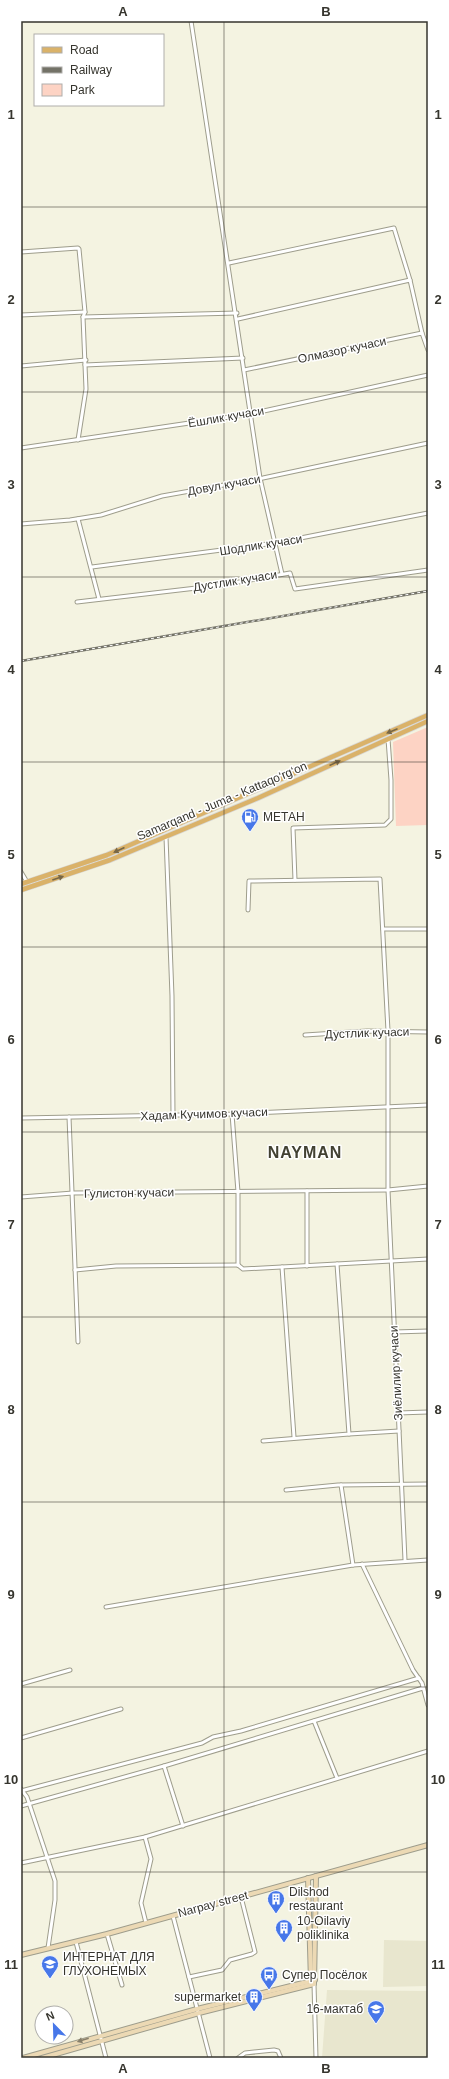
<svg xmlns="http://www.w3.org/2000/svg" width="449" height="2079" viewBox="0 0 449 2079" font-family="Helvetica,sans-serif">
	<rect width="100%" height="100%" fill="#f4f3e1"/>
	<g fill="#e8e6ce">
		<path d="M384 1940 428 1941V1986L383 1987Z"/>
		<path d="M327 1990 428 1991V2058H322Z"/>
	</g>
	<path fill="#fdd3c4" d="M428 727V825L396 826 393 742Z"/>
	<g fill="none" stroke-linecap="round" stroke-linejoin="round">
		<g stroke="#9e9d8c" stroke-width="5">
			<g id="street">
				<path d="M191 21 260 478 282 574"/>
				<path d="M21 252 78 248 79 249 85 312 83 317 86 389 78 440"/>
				<path d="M229 263 394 228 410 280"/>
				<path d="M21 315 85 312"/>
				<path d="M83 317 237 313"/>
				<path d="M238 319 410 280 422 333"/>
				<path d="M85 365 243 358"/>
				<path d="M21 366 86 360"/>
				<path d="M244 370 422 333 428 350"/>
				<path d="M21 448 250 414 428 375"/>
				<path d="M78 519 99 599"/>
				<path d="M21 524 70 520 101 515 162 496 263 478 428 443"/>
				<path d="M92 567 275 543 428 513"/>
				<path d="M77 602 222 585 290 573 295 589 428 570"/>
				<path d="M166 837 172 996 173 1115"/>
				<path d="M21 872 27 882"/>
				<path d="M295 880 293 828 385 825 391 819V780L388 739"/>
				<path d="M248 910 249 881 380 879 388 1031V1190L405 1560"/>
				<path d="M383 929H428"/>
				<path d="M305 1035 367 1031 428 1032"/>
				<path d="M232 1114 238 1192V1265"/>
				<path d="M69 1117 78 1342"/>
				<path d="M21 1118 232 1114 428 1105"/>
				<path d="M307 1191V1266"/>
				<path d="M21 1197 73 1193 388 1190 428 1186"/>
				<path d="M238 1265 243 1269 428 1259"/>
				<path d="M282 1267 294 1437"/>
				<path d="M75 1270 116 1266 238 1265"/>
				<path d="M394 1332 428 1331"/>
				<path d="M398 1413 428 1412"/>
				<path d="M349 1434 399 1431"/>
				<path d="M263 1441 349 1434 337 1264"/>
				<path d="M341 1485 353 1565"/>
				<path d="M286 1490 338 1485 428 1484"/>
				<path d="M362 1564 413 1670 422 1683 428 1705"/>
				<path d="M106 1607 353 1565 428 1560"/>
				<path d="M21 1684 70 1670"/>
				<path d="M314 1721 337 1778"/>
				<path d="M21 1738 121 1709"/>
				<path d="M164 1766 183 1826"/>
				<path d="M21 1789 27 1797 55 1881V1900L48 1948"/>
				<path d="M21 1791 202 1743 213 1737 241 1731 419 1678"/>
				<path d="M21 1806 164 1766 423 1688"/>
				<path d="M145 1837 151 1859 141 1903 146 1923"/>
				<path d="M21 1863 145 1837 428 1751"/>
				<path d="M173 1916 210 2058"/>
				<path d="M107 1934 122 1985"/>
				<path d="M76 1942 106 2058"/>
				<path d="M189 1977 222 1970 230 1960 252 1954 255 1952 241 1897"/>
				<path d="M314 1984 316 2058"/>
				<path d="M238 2058 245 2053 274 2050 278 2051 281 2058"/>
			</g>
		</g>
		<g stroke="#9e9d8c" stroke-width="6">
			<g id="secondary">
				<path d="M308 1878 311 1982"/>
				<path d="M21 1955 107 1934 428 1845"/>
				<path d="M23 2058 197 2009 315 1980"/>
				<path d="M42 2058 199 2013 314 1984 316 1876"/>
			</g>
		</g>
		<g stroke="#d7d7d5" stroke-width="6">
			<g id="primary">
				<path d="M21 884 107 855 428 715"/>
				<path d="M21 890 110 860 258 798 428 721"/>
			</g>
		</g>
		<use href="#street" stroke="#fff" stroke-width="3"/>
		<use href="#secondary" stroke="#ecd9b4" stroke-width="4"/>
		<use href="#primary" stroke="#dab269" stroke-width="4.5"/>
		<g stroke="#737267" stroke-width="2.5">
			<path id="rail" d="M21 661 428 591"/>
		</g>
		<use href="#rail" stroke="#fff" stroke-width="1" stroke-dasharray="3" stroke-linecap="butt"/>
	</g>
	<defs><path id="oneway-solid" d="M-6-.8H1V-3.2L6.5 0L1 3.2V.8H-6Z"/></defs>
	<g fill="#786746">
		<use href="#oneway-solid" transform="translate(392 731) rotate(157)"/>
		<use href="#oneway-solid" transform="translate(335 763) rotate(-24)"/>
		<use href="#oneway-solid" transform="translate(119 850) rotate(156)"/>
		<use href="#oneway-solid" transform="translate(58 878) rotate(-19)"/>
	</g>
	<use fill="#887f6a" href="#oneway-solid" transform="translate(83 2040) rotate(163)"/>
	<path fill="none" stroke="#36352e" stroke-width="1" stroke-opacity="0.55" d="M224 21V2058M21 207H428M21 392H428M21 577H428M21 762H428M21 947H428M21 1132H428M21 1317H428M21 1502H428M21 1687H428M21 1872H428"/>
	<defs>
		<g id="fuel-pin" transform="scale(0.9)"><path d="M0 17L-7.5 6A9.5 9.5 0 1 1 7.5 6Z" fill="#4777e9" stroke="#fff"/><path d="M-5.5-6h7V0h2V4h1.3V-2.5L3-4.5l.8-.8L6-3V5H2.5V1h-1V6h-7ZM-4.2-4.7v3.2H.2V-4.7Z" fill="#fff"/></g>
		<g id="building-pin" transform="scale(0.9)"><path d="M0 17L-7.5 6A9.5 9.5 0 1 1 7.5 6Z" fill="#4777e9" stroke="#fff"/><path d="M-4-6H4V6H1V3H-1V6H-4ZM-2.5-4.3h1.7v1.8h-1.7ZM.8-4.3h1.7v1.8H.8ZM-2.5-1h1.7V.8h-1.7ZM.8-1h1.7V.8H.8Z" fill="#fff"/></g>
		<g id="school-pin" transform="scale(0.9)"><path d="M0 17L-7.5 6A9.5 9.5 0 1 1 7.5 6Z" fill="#4777e9" stroke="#fff"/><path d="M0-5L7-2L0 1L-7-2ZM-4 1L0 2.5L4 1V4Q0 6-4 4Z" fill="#fff"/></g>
		<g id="bus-pin" transform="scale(0.9)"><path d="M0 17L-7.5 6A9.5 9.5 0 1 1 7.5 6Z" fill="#4777e9" stroke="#fff"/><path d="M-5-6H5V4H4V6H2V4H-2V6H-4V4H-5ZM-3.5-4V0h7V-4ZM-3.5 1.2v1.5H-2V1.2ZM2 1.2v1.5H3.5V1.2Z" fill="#fff"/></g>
	</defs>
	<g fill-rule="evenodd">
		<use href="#fuel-pin" x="250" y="817"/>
		<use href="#building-pin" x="276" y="1899"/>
		<use href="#building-pin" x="284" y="1928"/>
		<use href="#school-pin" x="50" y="1964"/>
		<use href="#bus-pin" x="269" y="1975"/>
		<use href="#building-pin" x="254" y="1997"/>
		<use href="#school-pin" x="376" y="2009"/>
	</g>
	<g text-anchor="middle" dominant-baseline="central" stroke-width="3" stroke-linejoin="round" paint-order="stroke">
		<g font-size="12" fill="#36352e" stroke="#fff">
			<text transform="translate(342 350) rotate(-12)">Олмазор кучаси</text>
			<text transform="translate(226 417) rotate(-10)">Ёшлик кучаси</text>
			<text transform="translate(224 485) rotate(-10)">Довул кучаси</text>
			<text transform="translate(261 545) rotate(-9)">Шодлик кучаси</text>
			<text transform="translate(235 581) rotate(-9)">Дустлик кучаси</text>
			<text transform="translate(222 801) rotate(-23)">Samarqand - Juma - Kattaqo‘rg‘on</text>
			<text transform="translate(367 1033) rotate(-2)">Дустлик кучаси</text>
			<text transform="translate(204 1114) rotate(-2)">Хадам Кучимов кучаси</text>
			<text transform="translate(129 1193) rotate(-1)">Гулистон кучаси</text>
			<text transform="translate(396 1373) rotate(-93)">Зиёлилир кучаси</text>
			<text transform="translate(213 1904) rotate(-15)">Narpay street</text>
		</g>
		<g font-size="12" fill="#36352e" stroke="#fff" text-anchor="start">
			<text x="263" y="817">МЕТАН</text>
			<text x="289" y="1892">Dilshod<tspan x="289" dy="14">restaurant</tspan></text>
			<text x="297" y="1921">10-Oilaviy<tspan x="297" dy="14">poliklinika</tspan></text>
			<text x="63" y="1957">ИНТЕРНАТ ДЛЯ<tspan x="63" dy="14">ГЛУХОНЕМЫХ</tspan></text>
			<text x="282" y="1975">Супер Посёлок</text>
			<text x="241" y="1997" text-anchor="end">supermarket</text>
			<text x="363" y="2009" text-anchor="end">16-мактаб</text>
		</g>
		<g font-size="16" font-weight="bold" letter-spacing="1" fill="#424132" stroke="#fff">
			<text x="305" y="1152">NAYMAN</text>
		</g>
	</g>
	<rect width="449" height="2079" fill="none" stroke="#ffffff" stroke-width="44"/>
	<rect x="34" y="34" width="130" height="72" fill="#ffffff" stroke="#afaeab"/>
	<rect x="42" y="47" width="20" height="6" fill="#dab269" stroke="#afaeab"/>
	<text x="70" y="54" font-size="12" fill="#36352e">Road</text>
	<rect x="42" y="67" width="20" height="6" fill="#737267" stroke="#afaeab"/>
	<text x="70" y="74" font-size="12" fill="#36352e">Railway</text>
	<rect x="42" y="84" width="20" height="12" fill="#fdd3c4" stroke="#afaeab"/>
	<text x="70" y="94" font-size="12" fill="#36352e">Park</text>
	<g transform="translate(54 2025) rotate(337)"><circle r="19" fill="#ffffff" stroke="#afaeab"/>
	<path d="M0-3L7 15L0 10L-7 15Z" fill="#4777e9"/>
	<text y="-6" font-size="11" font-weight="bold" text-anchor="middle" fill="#36352e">N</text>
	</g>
	<rect x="22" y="22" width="405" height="2035" fill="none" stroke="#36352e" stroke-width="1.5"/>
	<g font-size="13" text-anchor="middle" font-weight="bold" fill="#36352e">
		<text x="123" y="16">A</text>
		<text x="326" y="16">B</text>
		<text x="11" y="119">1</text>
		<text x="438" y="119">1</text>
		<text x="11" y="304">2</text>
		<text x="438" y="304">2</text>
		<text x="11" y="489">3</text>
		<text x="438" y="489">3</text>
		<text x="11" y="674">4</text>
		<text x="438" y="674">4</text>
		<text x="11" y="859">5</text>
		<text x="438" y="859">5</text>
		<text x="11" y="1044">6</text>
		<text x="438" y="1044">6</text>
		<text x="11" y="1229">7</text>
		<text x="438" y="1229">7</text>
		<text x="11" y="1414">8</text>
		<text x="438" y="1414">8</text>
		<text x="11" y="1599">9</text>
		<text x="438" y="1599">9</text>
		<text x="11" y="1784">10</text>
		<text x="438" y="1784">10</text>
		<text x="11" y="1969">11</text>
		<text x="438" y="1969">11</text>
		<text x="123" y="2073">A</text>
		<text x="326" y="2073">B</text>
	</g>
</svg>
